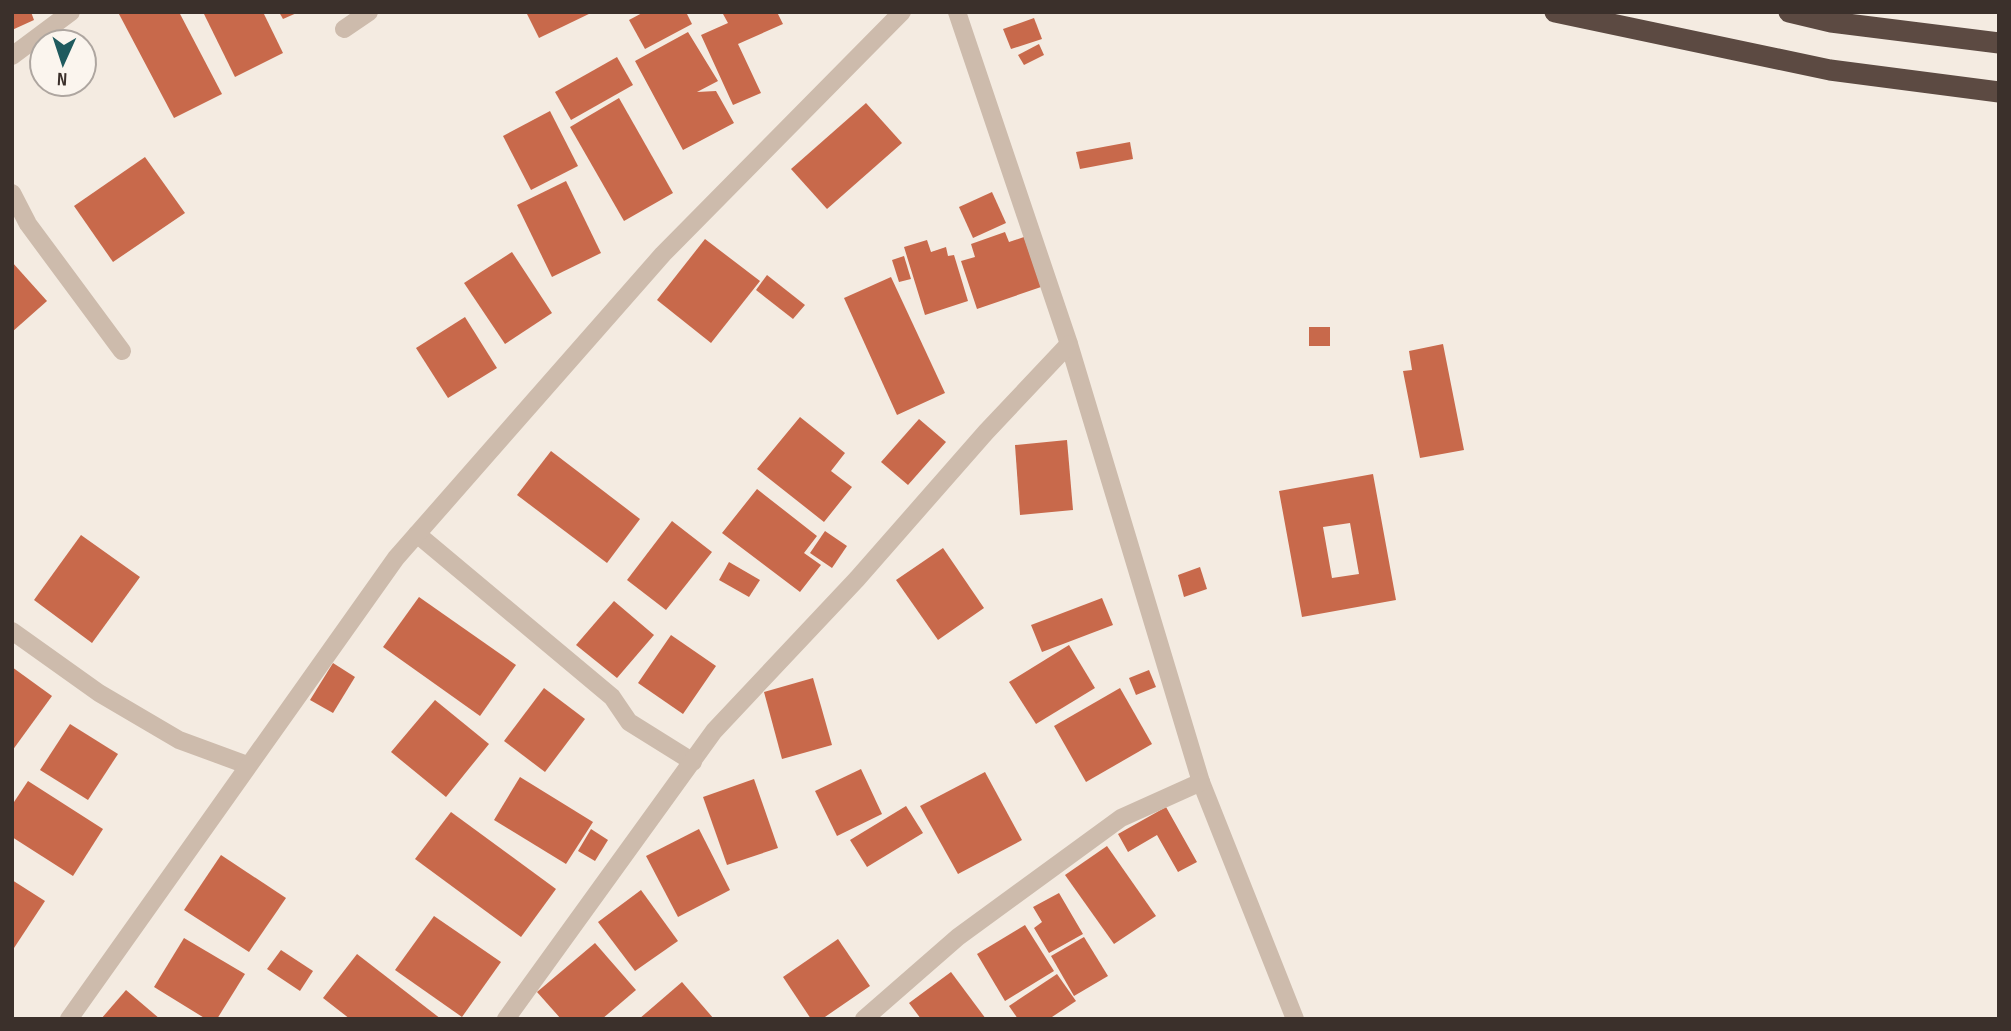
<svg xmlns="http://www.w3.org/2000/svg" width="2011" height="1031" viewBox="0 0 2011 1031" font-family="'Sofia Sans Condensed',sans-serif">
	<rect width="100%" height="100%" fill="#f4ebe1"/>
	<g fill="#c8694b" fill-rule="evenodd">
		<path d="M12 12H31L34 20 12 30Z"/>
		<path d="M123 12H179L222 94 174 118 119 14Z"/>
		<path d="M203 12H263L283 53 235 77Z"/>
		<path d="M279 12H299L283 19Z"/>
		<path d="M526 12H593L539 38Z"/>
		<path d="M644 12H686L692 24 645 49 629 20Z"/>
		<path d="M728 12H777L783 24 738 44 761 93 733 105 701 35 728 23 723 14Z"/>
		<path d="M1034 18 1042 39 1011 49 1003 29Z"/>
		<path d="M688 32 718 81 697 92 716 91 734 123 683 150 635 61Z"/>
		<path d="M1039 44 1044 55 1024 65 1018 55Z"/>
		<path d="M617 57 633 85 571 120 555 92Z"/>
		<path d="M619 98 673 193 624 221 570 127Z"/>
		<path d="M866 103 902 143 827 209 791 169Z"/>
		<path d="M550 111 578 166 531 190 503 136Z"/>
		<path d="M1130 142 1133 159 1080 169 1076 152Z"/>
		<path d="M145 157 185 213 113 262 74 206Z"/>
		<path d="M566 181 601 253 552 277 517 205Z"/>
		<path d="M992 192 1006 223 973 238 959 207Z"/>
		<path d="M1005 232 1009 242 1024 237 1041 287 977 309 961 261 975 257 971 244Z"/>
		<path d="M705 239 760 281 711 343 657 300Z"/>
		<path d="M927 240 931 252 946 247 948 256 954 255 968 301 925 315 904 247Z"/>
		<path d="M512 252 552 313 505 344 464 283Z"/>
		<path d="M904 256 911 279 899 282 892 260Z"/>
		<path d="M12 262 47 301 12 332Z"/>
		<path d="M767 275 805 305 793 319 756 290Z"/>
		<path d="M891 277 945 393 897 415 844 298Z"/>
		<path d="M465 317 497 368 448 398 416 348Z"/>
		<rect x="1309" y="327" width="21" height="19"/>
		<path d="M1443 344 1464 450 1420 458 1403 371 1412 370 1409 351Z"/>
		<path d="M800 417 845 453 831 471 852 487 824 522 757 469Z"/>
		<path d="M919 419 946 442 908 485 881 462Z"/>
		<path d="M1067 440 1073 510 1020 515 1015 445Z"/>
		<path d="M551 451 640 519 607 563 517 495Z"/>
		<path d="M1373 474 1396 600 1302 617 1279 491ZM1350 523 1359 574 1332 578 1323 527Z"/>
		<path d="M757 489 817 536 804 553 821 565 800 592 722 533Z"/>
		<path d="M672 521 712 552 666 610 627 580Z"/>
		<path d="M825 531 847 546 832 568 810 553Z"/>
		<path d="M81 535 140 577 92 643 34 600Z"/>
		<path d="M943 548 984 608 938 640 896 580Z"/>
		<path d="M729 562 760 580 749 597 719 580Z"/>
		<path d="M1200 567 1207 589 1184 597 1178 575Z"/>
		<path d="M419 597 516 665 480 716 383 647Z"/>
		<path d="M1102 598 1113 625 1042 652 1031 625Z"/>
		<path d="M614 601 654 635 617 678 576 645Z"/>
		<path d="M671 635 716 666 683 714 638 683Z"/>
		<path d="M1069 645 1095 688 1036 724 1009 682Z"/>
		<path d="M333 663 355 677 333 713 310 700Z"/>
		<path d="M12 667 52 696 12 751Z"/>
		<path d="M1149 670 1156 687 1136 695 1129 678Z"/>
		<path d="M813 678 832 745 782 759 764 692Z"/>
		<path d="M544 688 585 719 545 772 504 741Z"/>
		<path d="M1120 688 1152 744 1086 782 1054 726Z"/>
		<path d="M435 700 489 744 446 797 391 752Z"/>
		<path d="M70 724 118 754 88 800 40 770Z"/>
		<path d="M861 769 882 814 837 836 815 791Z"/>
		<path d="M985 772 1022 840 958 874 920 806Z"/>
		<path d="M520 777 593 822 566 864 494 820Z"/>
		<path d="M754 779 778 848 727 865 703 797Z"/>
		<path d="M28 781 103 829 73 876 12 837V805Z"/>
		<path d="M906 806 923 833 867 867 850 840Z"/>
		<path d="M1166 807 1197 862 1178 872 1157 835 1128 852 1118 834Z"/>
		<path d="M451 812 556 889 521 937 415 859Z"/>
		<path d="M591 829 608 840 595 861 578 851Z"/>
		<path d="M699 829 730 890 678 917 646 856Z"/>
		<path d="M1107 846 1156 916 1114 944 1065 875Z"/>
		<path d="M221 855 286 898 249 952 184 910Z"/>
		<path d="M12 880 45 901 14 948 12 947Z"/>
		<path d="M641 890 678 941 635 971 598 922Z"/>
		<path d="M1059 893 1083 934 1049 953 1034 928 1042 922 1033 907Z"/>
		<path d="M434 916 501 962 462 1017 395 970Z"/>
		<path d="M1025 925 1054 971 1005 1001 977 954Z"/>
		<path d="M1084 937 1108 976 1074 996 1051 956Z"/>
		<path d="M184 938 245 974 217 1019H206L154 987Z"/>
		<path d="M838 939 870 986 822 1019H811L783 977Z"/>
		<path d="M595 943 636 990 602 1019H561L537 992Z"/>
		<path d="M281 950 313 971 300 991 267 969Z"/>
		<path d="M357 954 441 1019H350L323 998Z"/>
		<path d="M951 972 986 1019H921L909 1003Z"/>
		<path d="M1057 974 1076 1001 1049 1019H1018L1009 1006Z"/>
		<path d="M682 982 714 1019H639Z"/>
		<path d="M126 990 160 1019H101Z"/>
	</g>
	<g fill="none" stroke-linecap="round" stroke-linejoin="round">
		<g stroke="#cdbbac" stroke-width="18">
			<path d="M957 12 1069 344 1201 782 1295 1019"/>
			<path d="M344 29 369 12"/>
			<path d="M12 56 71 12"/>
			<path d="M12 193 28 224 122 351"/>
			<path d="M417 534 612 697 629 722 693 762"/>
			<path d="M12 631 99 693 179 740 247 765"/>
			<path d="M69 1019 396 558 663 254 902 12"/>
			<path d="M506 1019 714 731 857 579 986 432 1069 344"/>
			<path d="M864 1019 958 937 1121 818 1201 782"/>
		</g>
		<g stroke="#5c4a42" stroke-width="21">
			<path d="M1555 12 1830 70 1999 92"/>
			<path d="M1789 12 1831 22 1999 43"/>
		</g>
	</g>
	<rect width="2011" height="1031" fill="none" stroke="#3b302b" stroke-width="28"/>
	<g transform="translate(63 63) rotate(183)"><circle r="33" fill="#fbf5ee" stroke="#aea6a0" stroke-width="2"/>
	<path d="M0-5L12 26L0 18L-12 26Z" fill="#1f5a5e"/>
	<text y="-10" font-size="19" font-weight="bold" text-anchor="middle" fill="#3b302b">N</text>
	</g>
</svg>
